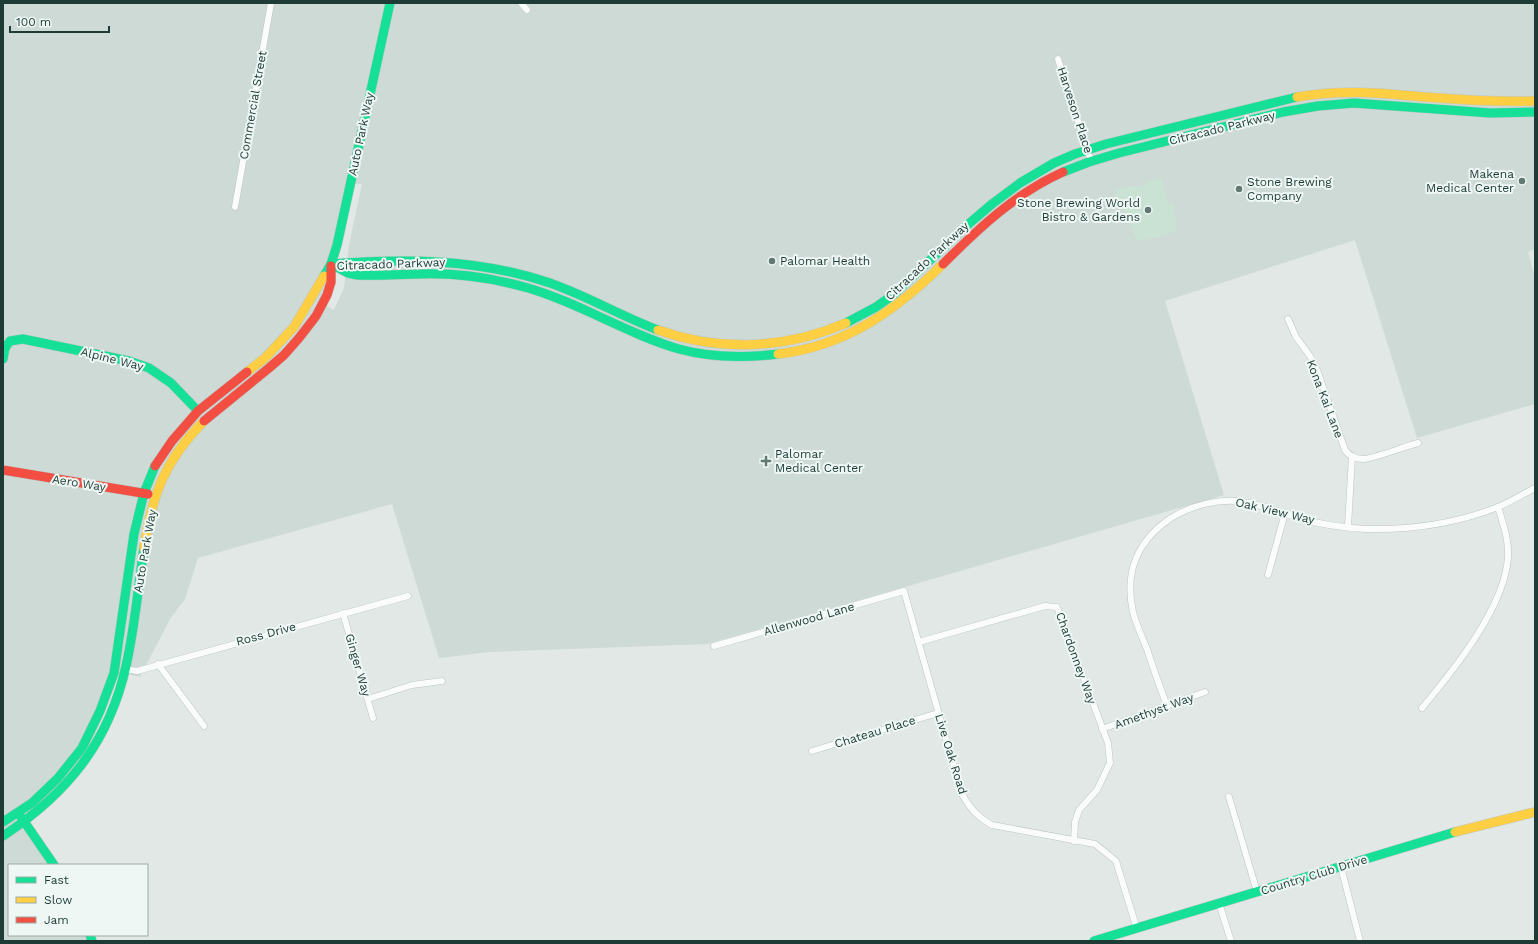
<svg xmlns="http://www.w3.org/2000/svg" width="1538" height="944" viewBox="0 0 1538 944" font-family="'Work Sans',sans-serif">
	<rect width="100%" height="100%" fill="#e1e8e5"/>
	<path fill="#cedad5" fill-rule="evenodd" d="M3 3H1535V249L1528 252 1535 277V404L1417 438 1355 240 1165 301 1224 495 707 644 490 652 439 658 392 504 198 558 185 599 170 619 140 677 119 672 110 700 94 737 62 780 43 800 21 816 55 865H9V935H88L90 941H3ZM351 184H362L349 245 344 288 334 310 319 302 328 279Z"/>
	<path fill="#c9e2d3" d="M1162 178 1168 201 1170 203 1173 202 1177 230 1169 234 1140 241 1136 239 1128 219 1117 200 1116 192 1120 188 1145 185 1149 182Z"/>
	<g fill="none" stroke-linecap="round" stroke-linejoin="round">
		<g stroke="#bec5c2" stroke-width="7">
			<g id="street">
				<path d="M521 3 527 10"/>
				<path d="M1058 59 1091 161"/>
				<path d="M235 207 271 3"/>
				<path d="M1288 319 1296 337 1310 356 1317 370 1345 450C1349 456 1356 459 1364 459 1379 457 1403 447 1418 443"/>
				<path d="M1348 527 1352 456"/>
				<path d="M1268 575 1285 513"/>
				<path d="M343 613 373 718"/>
				<path d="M919 642 1045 606 1057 607 1108 743 1110 763 1097 790 1079 810 1075 822 1074 841"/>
				<path d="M714 646 904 591 961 792C969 807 977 817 992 825L1095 844 1116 861 1137 929"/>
				<path d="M158 664 204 726"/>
				<path d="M125 669 137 671 408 596"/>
				<path d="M368 699 412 685 442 681"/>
				<path d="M1167 706C1160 687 1153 668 1147 649 1142 637 1136 624 1133 612 1124 572 1138 540 1171 518 1192 505 1220 498 1243 502 1261 504 1279 512 1296 517 1318 524 1344 528 1367 529 1413 530 1455 524 1498 507 1510 502 1523 494 1535 488"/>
				<path d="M1422 708C1453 671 1505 607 1508 557 1509 539 1503 524 1498 507"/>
				<path d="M1102 729 1205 692"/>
				<path d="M812 751 938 713"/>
				<path d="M1229 797 1257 892"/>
				<path d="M1341 867 1360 941"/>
				<path d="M1219 903 1231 941"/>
			</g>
		</g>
		<g stroke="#bdc5c3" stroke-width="10">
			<g id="fast">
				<path d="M1063 172 1089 162 1119 153 1283 112 1318 106 1354 103 1490 113 1535 112"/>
				<path d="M331 264 348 273 357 275C378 276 399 274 421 274 457 273 493 278 528 288 580 303 627 334 679 349 712 358 745 358 778 354"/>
				<path d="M331 264C405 258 479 259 550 283 587 296 621 316 658 330"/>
				<path d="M324 276 331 264 337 245 390 3"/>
				<path d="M846 323 876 307 893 295 965 227 992 204 1020 183 1054 163 1075 154 1106 144 1297 97"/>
				<path d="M3 359 5 348 10 341 23 339 129 361 149 368 171 383 198 411"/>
				<path d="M21 817 54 865"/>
				<path d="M3 822 32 803 58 778 82 748 100 711 114 673 134 534 144 493 155 466"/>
				<path d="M3 836C68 793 109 742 126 666 135 627 138 587 144 548"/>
				<path d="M90 935 92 941"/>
				<path d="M1094 941 1455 832"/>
			</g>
		</g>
		<g stroke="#bdc5c3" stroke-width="10">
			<g id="slow">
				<path d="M1297 97C1340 89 1382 93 1425 97 1462 100 1498 102 1535 101"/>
				<path d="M658 330C720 352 786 349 846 323"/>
				<path d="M778 354C847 346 896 310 943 264"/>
				<path d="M247 372 265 358 294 327 324 276"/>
				<path d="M144 548C152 495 165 460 204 421"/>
				<path d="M1455 832 1535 812"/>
			</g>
		</g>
		<g stroke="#bdc5c3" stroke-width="10">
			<g id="jam">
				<path d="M943 264C979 228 1016 193 1063 172"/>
				<path d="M204 421 269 368 284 355 299 338 316 316 327 295 331 282V266"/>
				<path d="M155 466 172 441 198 411 247 372"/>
				<path d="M3 470 148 494"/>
			</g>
		</g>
		<use href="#street" stroke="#fafcfb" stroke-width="6"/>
		<use href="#fast" stroke="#16e098" stroke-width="9"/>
		<use href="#slow" stroke="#ffcf43" stroke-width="9"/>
		<use href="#jam" stroke="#f24e42" stroke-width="9"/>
	</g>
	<g fill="#627873" stroke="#eef7f4" stroke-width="1.5">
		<circle cx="1522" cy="181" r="4"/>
		<circle cx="1239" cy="189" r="4"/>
		<circle cx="1148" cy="210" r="4"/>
		<circle cx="772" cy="261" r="4"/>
		<path d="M764 455h4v4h4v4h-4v4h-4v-4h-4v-4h4z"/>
	</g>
	<g text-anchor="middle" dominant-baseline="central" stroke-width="4" stroke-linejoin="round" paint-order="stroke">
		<g font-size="12" fill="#1e3b36" stroke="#eef7f4">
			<text transform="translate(253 105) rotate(-80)">Commercial Street</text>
			<text transform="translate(1075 110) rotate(72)">Harveson Place</text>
			<text transform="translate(1222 128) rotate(-14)">Citracado Parkway</text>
			<text transform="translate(361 134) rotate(-78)">Auto Park Way</text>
			<text transform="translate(927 261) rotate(-43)">Citracado Parkway</text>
			<text transform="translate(391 264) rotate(-2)">Citracado Parkway</text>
			<text transform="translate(112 359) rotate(14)">Alpine Way</text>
			<text transform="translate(1325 399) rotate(69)">Kona Kai Lane</text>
			<text transform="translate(79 483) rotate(9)">Aero Way</text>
			<text transform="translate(1275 511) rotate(13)">Oak View Way</text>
			<text transform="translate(145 551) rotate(-80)">Auto Park Way</text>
			<text transform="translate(809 619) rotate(-16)">Allenwood Lane</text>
			<text transform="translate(266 634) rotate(-15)">Ross Drive</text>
			<text transform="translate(1076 658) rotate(70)">Chardonney Way</text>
			<text transform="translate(358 665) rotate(74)">Ginger Way</text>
			<text transform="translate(1154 711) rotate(-20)">Amethyst Way</text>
			<text transform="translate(875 732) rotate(-17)">Chateau Place</text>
			<text transform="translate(951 754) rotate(73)">Live Oak Road</text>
			<text transform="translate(1314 875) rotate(-17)">Country Club Drive</text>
		</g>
		<g font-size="12" fill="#1e3b36" stroke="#eef7f4" text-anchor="start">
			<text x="1514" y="174" text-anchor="end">Makena<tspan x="1514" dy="14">Medical Center</tspan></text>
			<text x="1247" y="182">Stone Brewing<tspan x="1247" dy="14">Company</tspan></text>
			<text x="1140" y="203" text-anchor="end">Stone Brewing World<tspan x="1140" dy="14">Bistro &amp; Gardens</tspan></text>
			<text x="780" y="261">Palomar Health</text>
			<text x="775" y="454">Palomar<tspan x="775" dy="14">Medical Center</tspan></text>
		</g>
	</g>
	<rect width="1538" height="944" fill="none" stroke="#1e3b36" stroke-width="8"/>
	<rect x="8" y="864" width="140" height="72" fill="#eef7f4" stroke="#9baca8"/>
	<rect x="16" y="877" width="20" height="6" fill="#16e098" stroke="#9baca8"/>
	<text x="44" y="884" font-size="12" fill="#1e3b36">Fast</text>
	<rect x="16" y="897" width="20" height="6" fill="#ffcf43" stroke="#9baca8"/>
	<text x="44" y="904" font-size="12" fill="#1e3b36">Slow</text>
	<rect x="16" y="917" width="20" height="6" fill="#f24e42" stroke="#9baca8"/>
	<text x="44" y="924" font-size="12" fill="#1e3b36">Jam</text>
	<path d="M10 26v6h99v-6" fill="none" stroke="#1e3b36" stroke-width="2"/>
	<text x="16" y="26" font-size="12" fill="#1e3b36" stroke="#eef7f4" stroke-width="3" paint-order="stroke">100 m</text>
</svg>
